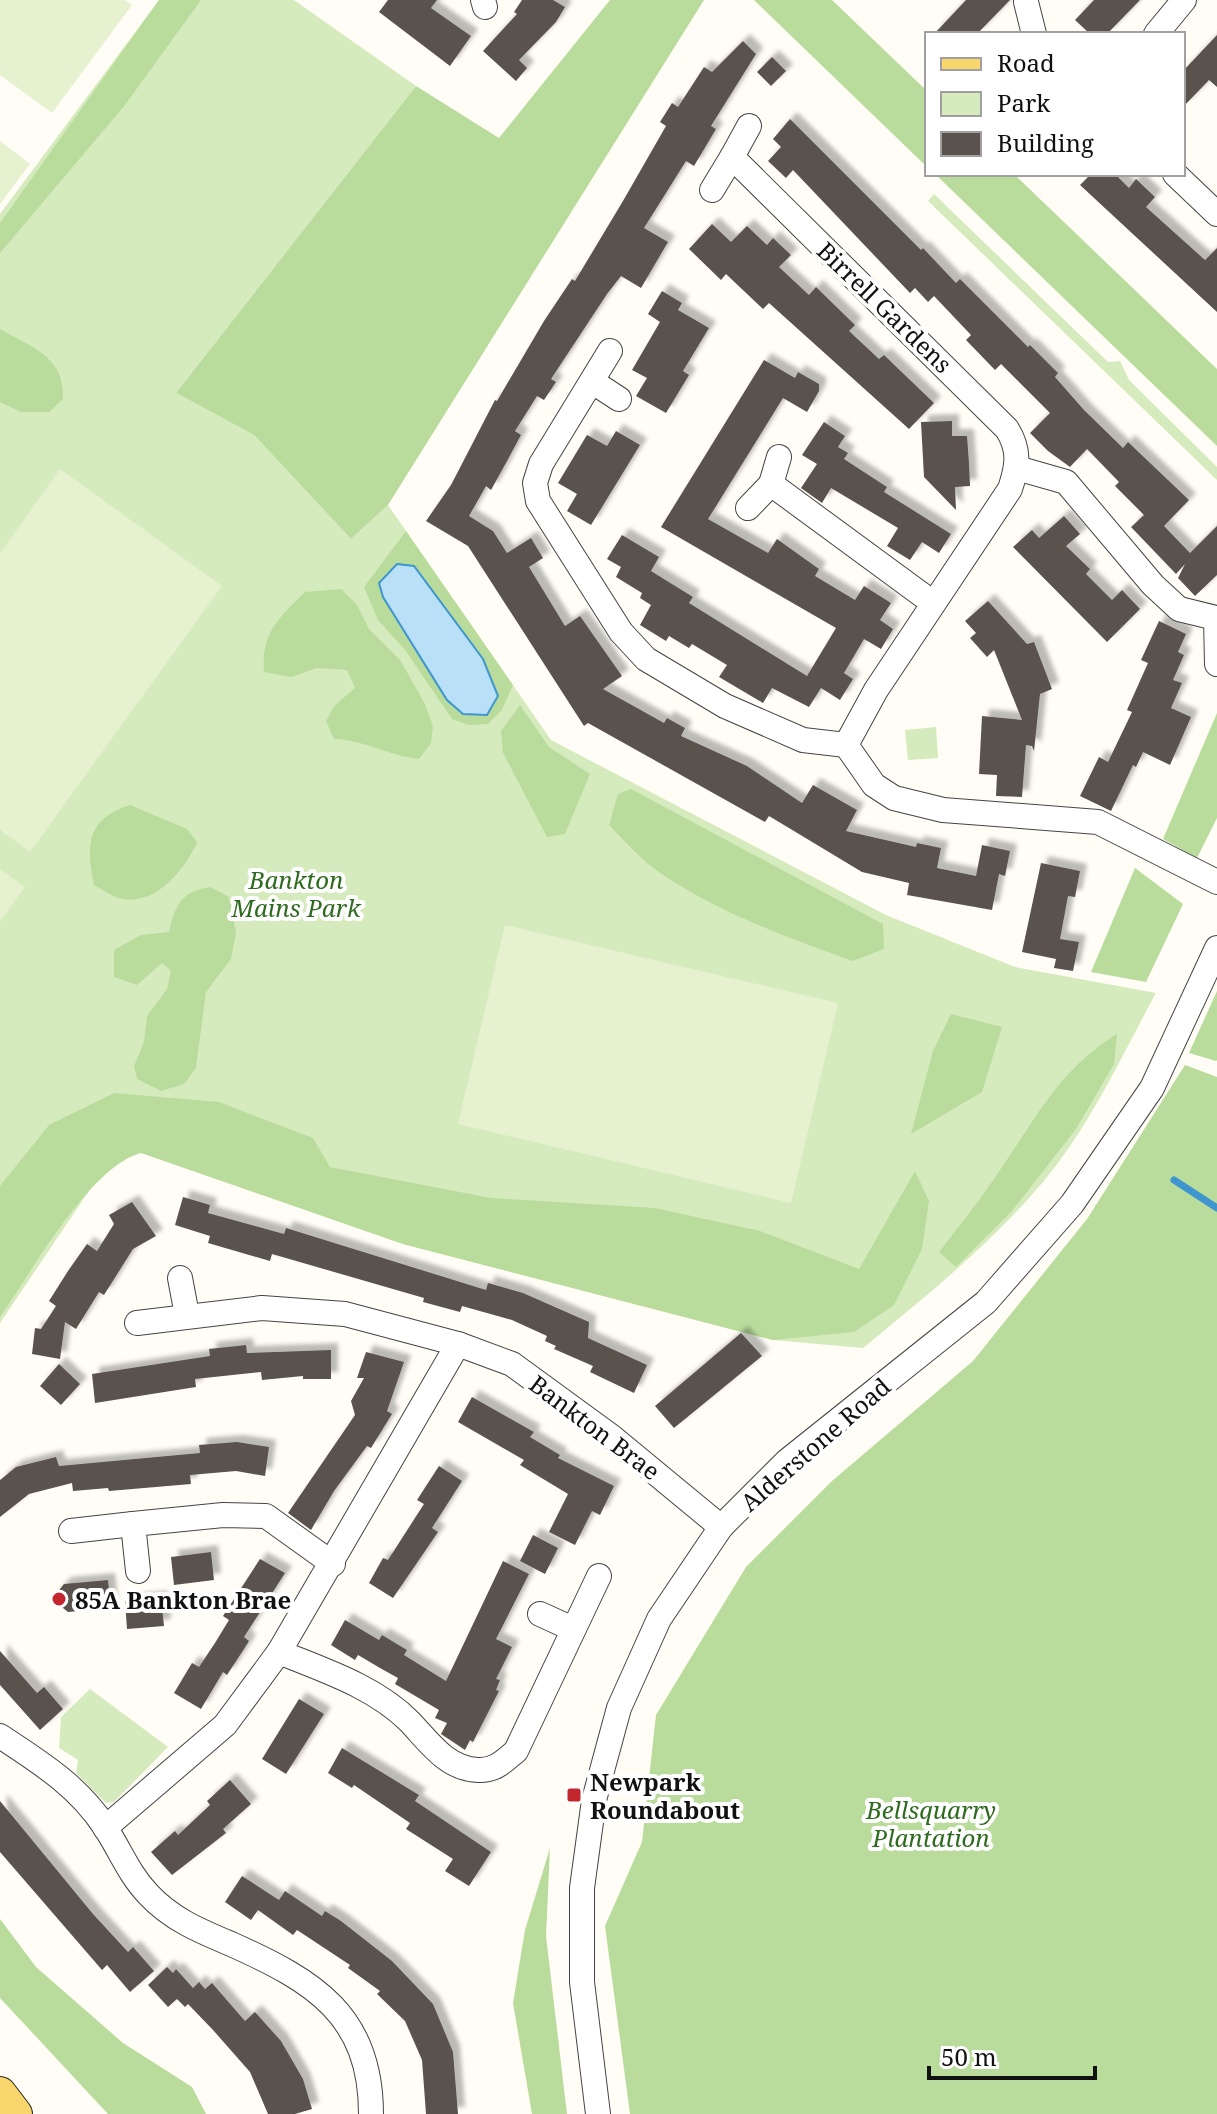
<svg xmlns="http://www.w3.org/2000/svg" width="1217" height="2114" viewBox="0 0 1217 2114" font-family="'Noto Serif',serif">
	<defs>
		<filter id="shadow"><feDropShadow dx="7" dy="-7" stdDeviation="2" flood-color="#0004"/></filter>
	</defs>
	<rect width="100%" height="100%" fill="#fffdf5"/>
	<g fill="#d5ebbd">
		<path d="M159 0H294L416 86 176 393 254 435 351 539 388 505 551 740 886 915 1015 967 1156 993C1121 1057 1090 1126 1043 1182 990 1245 926 1296 863 1348L773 1340 403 1244 141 1152 124 1157 97 1179 0 1323V214Z"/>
		<path d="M934 194 1108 362 1120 361 1129 380 1217 467V480L928 201Z"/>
		<path d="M936 727 938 758 908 760 905 730Z"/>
		<path d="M90 1689 168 1747 114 1802 106 1803 76 1773 78 1760 59 1748 61 1717Z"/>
	</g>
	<g fill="#b9dc9c">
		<path d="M159 0H201L125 105 0 253V223Z"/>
		<path d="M610 0H704L388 505 351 539 254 435 176 393 416 86 499 138Z"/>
		<path d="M754 0H832L927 91V167Z"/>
		<path d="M935 174H1014L1217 369V446Z"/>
		<path d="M0 329C32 347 65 357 63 399L49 412H21L0 402Z"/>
		<path d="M406 531 513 685 502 710 488 724 469 725 452 719 405 650 378 620 364 587Z"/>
		<path d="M341 589 357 605 369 629 400 660 425 704 433 727 431 743 419 759C389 756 365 740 334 739L326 721 334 706 355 688 347 670 317 668 291 677 264 672C261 632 279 618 305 592Z"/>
		<path d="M520 705 549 747 590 774 565 834 547 837 503 753 501 731Z"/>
		<path d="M1217 713V818L1197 858 1163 839Z"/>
		<path d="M631 789 883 924 884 949 853 961C787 938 702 906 648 864 634 852 621 837 609 825L618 794Z"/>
		<path d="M130 805 187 829 197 842C185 870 153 910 116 897 109 894 101 889 94 885 86 845 86 819 130 805Z"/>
		<path d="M1135 868 1183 904 1146 982 1091 972Z"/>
		<path d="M210 887 229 897 236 933 231 959 206 992 196 1068 184 1084 161 1091 137 1079 134 1066 144 1042 147 1016 167 989 171 971 162 963 137 985 114 977V950L141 935 169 932C175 906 181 891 210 887Z"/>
		<path d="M1217 991V1060L1216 1061 1189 1053Z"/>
		<path d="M951 1014 1002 1027 982 1092 911 1134 933 1051Z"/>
		<path d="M1117 1034 1114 1064 1076 1129 1012 1211 956 1267 939 1252C959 1226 980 1200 998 1173 1035 1120 1059 1069 1117 1034Z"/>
		<path d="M1185 1065 1217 1077V2114H630L605 1926 642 1842 656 1715 746 1567 832 1481 973 1361 1087 1219Z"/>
		<path d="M114 1093 219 1102 313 1138 330 1167 491 1198 655 1208 760 1231 859 1269 915 1171 929 1201 922 1249 894 1305 854 1332 773 1340 403 1244 141 1153C90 1166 31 1273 0 1317V1186L49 1125Z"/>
		<path d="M550 1848 546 1936 567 2114H532L513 2003 525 1930Z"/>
		<path d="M0 1919 36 1967 123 2043 192 2087 206 2114H108L0 1998Z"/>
	</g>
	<g fill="#e6f2cf">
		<path d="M0 0H125L132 5 52 113 0 75Z"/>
		<path d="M0 141 30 164 0 204Z"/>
		<path d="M60 469 222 586 30 852 0 830V553Z"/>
		<path d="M0 869 25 887 0 921Z"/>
		<path d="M505 925 838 1003 791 1203 458 1124Z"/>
	</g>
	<path fill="#b9e0f7" stroke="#3f96cf" stroke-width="2" d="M397 564 414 566 483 659 498 696 487 715 463 714 447 700 383 597 379 583Z"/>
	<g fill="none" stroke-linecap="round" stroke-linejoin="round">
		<path stroke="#3f96cf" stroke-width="7" d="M1174 1180 1217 1208"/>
	</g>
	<g fill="#5a524d" filter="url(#shadow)">
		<path d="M388 0H437L431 8 471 36 450 66 379 12Z"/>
		<path d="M522 0H553L565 7 556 22 519 60 527 68 516 81 483 51 517 14 514 12Z"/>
		<path d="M966 0H1010L977 34H934Z"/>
		<path d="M1094 0H1140L1107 34H1090L1075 20Z"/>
		<path d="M1217 35V87L1209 80 1183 107V71Z"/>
		<path d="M743 41 756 54 711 126 716 129 694 166 686 161 644 228 668 242 641 288 621 276 607 294 551 379 556 382 544 400 537 396 515 431 521 435 507 461 491 490 486 486 469 516 493 531 507 553 531 538 543 558 529 567 565 626 580 616 622 676 603 689 664 723 667 718 685 728 681 736 747 766 802 803 813 785 857 810 846 831 916 847 917 843 941 848 937 868 976 876 982 845 1010 851 1005 876 999 874 992 910 907 895 909 883 862 872 769 816 765 822 588 723 584 726 468 546 426 521 451 485 495 400 497 401 544 321 572 279 575 281 623 201 666 126 660 122 672 103 678 107 704 67 712 72Z"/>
		<path d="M772 57 786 71 771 86 757 72Z"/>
		<path d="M790 119 921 250 923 248 956 283 960 279 1028 347 1030 345 1058 373 1055 377 1084 410 1123 448 1128 442 1189 500 1164 526 1190 553 1217 526V575L1195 596 1178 578 1185 564 1176 574 1131 527 1144 515 1115 486 1119 482 1087 449 1070 467 1048 451 1030 433 1050 413 1001 364 995 370 966 340 971 335 934 296 928 302 915 288 910 293 793 170 786 178 768 161 781 147 773 139Z"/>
		<path d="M1091 174H1115L1129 188 1136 179 1155 197 1146 207 1205 260 1217 248V312L1080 185Z"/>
		<path d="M712 224 731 242 747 226 767 245 773 238 791 255 779 267 809 295 816 287 855 325 849 331 879 359 884 355 934 403 909 429 769 303 763 309 726 274 721 280 689 249Z"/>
		<path d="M662 291 682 303 678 310 709 328 683 371 689 375 666 413 636 396 647 378 632 370 660 322 648 314Z"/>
		<path d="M764 360 795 378 798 372 819 384V391L807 412 783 398 708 519 768 553 777 539 819 569 815 576 855 600 864 586 891 603 880 620 893 629 881 649 864 639 844 673 853 679 840 700 821 688 809 707 772 688 763 703 719 677 727 665 692 644 689 648 669 636 666 641 640 625 651 605 640 598 642 593 616 577 621 567 607 559 622 535 659 557 651 571 693 597 689 603 807 676 836 628 661 527Z"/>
		<path d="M952 421V436H967L969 463 970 486 955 487 956 510 924 477 921 422Z"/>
		<path d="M824 422 845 436 838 447 848 453 844 459 887 487 884 492 951 534 939 553 922 542 910 560 887 546 898 528 831 488 822 503 801 488 817 464 802 455Z"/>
		<path d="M616 431 640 445 591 525 567 511 577 494 558 483 587 435 607 446Z"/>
		<path d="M1064 516 1080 534 1066 546 1090 569 1086 574 1112 600 1122 590 1140 609 1107 642 1013 547 1032 530 1039 538Z"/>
		<path d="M988 601 1027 644 1034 642 1052 689 1040 694 1034 751 1032 746 1026 745 1022 797 996 796 997 775 979 774 982 716 1022 720 994 650 987 657 970 638 976 633 965 621Z"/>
		<path d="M1159 621 1186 634 1178 652 1184 655 1173 680 1182 683 1171 708 1191 717 1170 765 1143 752 1136 767 1133 765 1111 811 1080 796 1099 757 1108 762 1132 712 1127 710 1148 663 1141 660Z"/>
		<path d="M1041 863 1080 871 1075 897 1068 896 1060 939 1079 942 1073 971 1054 968 1056 959 1022 952Z"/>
		<path d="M183 1197 210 1205 208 1213 284 1234 286 1228 486 1290 488 1283 523 1293 589 1322 588 1338 647 1365 634 1393 590 1372 593 1366 554 1349 556 1346 545 1341 547 1336 512 1320 462 1306 460 1312 423 1302 424 1298 272 1254 270 1261 208 1243 210 1236 175 1225Z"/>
		<path d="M132 1202 156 1236 133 1249 104 1295 99 1292 76 1329 65 1322 60 1359 32 1354 35 1328 41 1329 56 1306 49 1301 68 1271 87 1244 97 1251 114 1224 109 1215Z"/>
		<path d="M741 1333 762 1356 674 1428 655 1406Z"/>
		<path d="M246 1345 247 1353 331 1350V1379H303V1376L262 1380 261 1372 195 1379 196 1387 95 1403 92 1374 210 1356 209 1349Z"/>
		<path d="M366 1352 404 1362 387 1411 392 1414 371 1448 367 1446 334 1491 311 1530 288 1513 355 1415 351 1401 364 1378H357Z"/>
		<path d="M59 1364 80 1384 61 1405 40 1386Z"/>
		<path d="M472 1397 534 1432 530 1437 560 1455 558 1458 614 1486 600 1515 592 1511 575 1545 549 1532 568 1494 520 1465 524 1460 458 1422Z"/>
		<path d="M237 1442 269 1447 265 1476 236 1471 190 1475 191 1484 109 1491 108 1488 73 1491 72 1483 29 1494 0 1517V1480L16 1467 56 1457 59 1466 200 1453 199 1445Z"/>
		<path d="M439 1466 462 1481 432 1528 438 1532 393 1598 369 1583 383 1558 388 1560 424 1504 417 1500Z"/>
		<path d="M533 1535 558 1548 545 1574 520 1561Z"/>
		<path d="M211 1552 214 1580 174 1585 171 1557Z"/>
		<path d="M260 1559 285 1573 244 1637 249 1641 244 1649 227 1675 223 1672 201 1709 174 1693 192 1663 199 1667 215 1643 229 1620 223 1616Z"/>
		<path d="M503 1561 529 1574 496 1639 512 1647 496 1679 500 1680 496 1690 499 1691 473 1742 470 1740 465 1750 441 1734 447 1723 435 1718 439 1710 395 1684 398 1678 380 1668 358 1655 355 1660 331 1645 345 1620 379 1640 382 1635 407 1650 404 1655 446 1681Z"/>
		<path d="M108 1580 111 1608 68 1612 52 1599 64 1584Z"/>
		<path d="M161 1598 164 1626 127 1629 125 1601Z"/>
		<path d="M0 1651 37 1693 44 1687 63 1709 40 1730 0 1685Z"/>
		<path d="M299 1699 324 1714 286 1774 262 1759Z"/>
		<path d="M342 1748 419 1795 415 1801 491 1852 469 1886 445 1871 453 1859 406 1829 410 1823 354 1785 352 1788 328 1773Z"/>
		<path d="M230 1780 251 1804 223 1829 226 1833 172 1875 151 1852 175 1831 178 1835 210 1805 207 1801Z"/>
		<path d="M0 1801 93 1914 128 1952 133 1947 154 1971 130 1992 107 1965 102 1970 0 1852Z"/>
		<path d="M242 1876 279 1900 285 1891 322 1916 325 1911 341 1921 392 1961 433 2004 453 2052 458 2114H426L422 2060 405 2021 377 1994 380 1991 348 1968 350 1965 297 1930 293 1935 258 1910 251 1920 225 1902Z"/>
		<path d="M167 1967 173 1973 176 1969 193 1988 199 1982 205 1989 212 1983 245 2021 255 2012 281 2041 303 2079 312 2109 295 2114H268L250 2072 213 2030 188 2004 185 2007 177 1999 168 2007 148 1985Z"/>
	</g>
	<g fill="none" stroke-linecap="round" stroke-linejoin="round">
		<g stroke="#444" stroke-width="26">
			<g id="minor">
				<path d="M483 0 485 7"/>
				<path d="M1026 2 1034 34"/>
				<path d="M1156 34 1184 0"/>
				<path d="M732 157 749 126"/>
				<path d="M1175 174 1217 214"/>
				<path d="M712 190 732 157 1007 429C1020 450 1018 465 1010 489L876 690 846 745 874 785 894 798 943 810 1098 822 1217 882"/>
				<path d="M610 351 541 464 535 483 538 501 621 632 646 659 725 706 803 740 846 745"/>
				<path d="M593 382 619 399"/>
				<path d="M1017 468 1066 482 1153 585 1179 609 1216 618 1217 664"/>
				<path d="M771 484 779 457"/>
				<path d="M748 508 771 484 933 603"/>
				<path d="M180 1278 187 1315"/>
				<path d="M137 1323 262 1308 345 1314 458 1344 512 1364 612 1437 721 1527"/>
				<path d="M71 1531 133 1524"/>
				<path d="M138 1571 133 1524 223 1515 266 1516 333 1564"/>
				<path d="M540 1614 573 1629"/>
				<path d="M279 1652C323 1670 376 1687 410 1722 429 1742 447 1769 478 1770 495 1771 504 1761 516 1751L599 1576"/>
				<path d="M0 1736C41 1763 78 1786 105 1827 120 1850 129 1874 148 1894 171 1919 200 1931 231 1944 314 1981 371 2015 371 2114"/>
				<path d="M105 1828 225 1725 279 1652 458 1344"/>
				<path d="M598 2114 582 1982V1888L594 1800 619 1708 659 1619 721 1527 787 1461 986 1302 1072 1204 1152 1088 1217 948"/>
			</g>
		</g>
		<g stroke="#222" stroke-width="34">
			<path id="major" d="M0 2093 16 2114"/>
		</g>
		<use href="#minor" stroke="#fff" stroke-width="24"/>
		<use href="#major" stroke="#f9d66b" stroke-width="32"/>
	</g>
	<g fill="#c4262e" stroke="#fff" stroke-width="3">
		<circle cx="59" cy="1599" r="8"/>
		<rect x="566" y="1787" width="16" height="16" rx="4"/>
	</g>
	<g text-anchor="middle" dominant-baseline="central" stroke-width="8" stroke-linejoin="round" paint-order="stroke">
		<g font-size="24" fill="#111" stroke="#fff">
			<text transform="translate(885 307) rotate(44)">Birrell Gardens</text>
			<text transform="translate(595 1427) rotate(37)">Bankton Brae</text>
			<text transform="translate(815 1444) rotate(-41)">Alderstone Road</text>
		</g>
		<g font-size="24" font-style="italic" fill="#2f6b1f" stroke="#fff">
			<text x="296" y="879">Bankton<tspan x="296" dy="28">Mains Park</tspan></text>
			<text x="931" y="1809">Bellsquarry<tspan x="931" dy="28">Plantation</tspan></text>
		</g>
		<g font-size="24" font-weight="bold" fill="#111" stroke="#fff" text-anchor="start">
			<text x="75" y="1599">85A Bankton Brae</text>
			<text x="590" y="1781">Newpark<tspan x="590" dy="28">Roundabout</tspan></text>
		</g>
	</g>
	<rect x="925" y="32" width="260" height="144" fill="#ffffff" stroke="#a0a0a0" stroke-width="2"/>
	<rect x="941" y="58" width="40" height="12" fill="#f9d66b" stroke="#a0a0a0" stroke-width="2"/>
	<text x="997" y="72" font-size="24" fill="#111111">Road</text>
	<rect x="941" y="92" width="40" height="24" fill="#d5ebbd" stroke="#a0a0a0" stroke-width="2"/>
	<text x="997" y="112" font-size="24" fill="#111111">Park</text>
	<rect x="941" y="132" width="40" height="24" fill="#5a524d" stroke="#a0a0a0" stroke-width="2"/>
	<text x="997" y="152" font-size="24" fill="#111111">Building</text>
	<path d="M929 2066v12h166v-12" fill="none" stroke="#111111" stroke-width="4"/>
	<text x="941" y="2066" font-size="24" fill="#111111" stroke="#ffffff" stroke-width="6" paint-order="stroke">50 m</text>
</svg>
